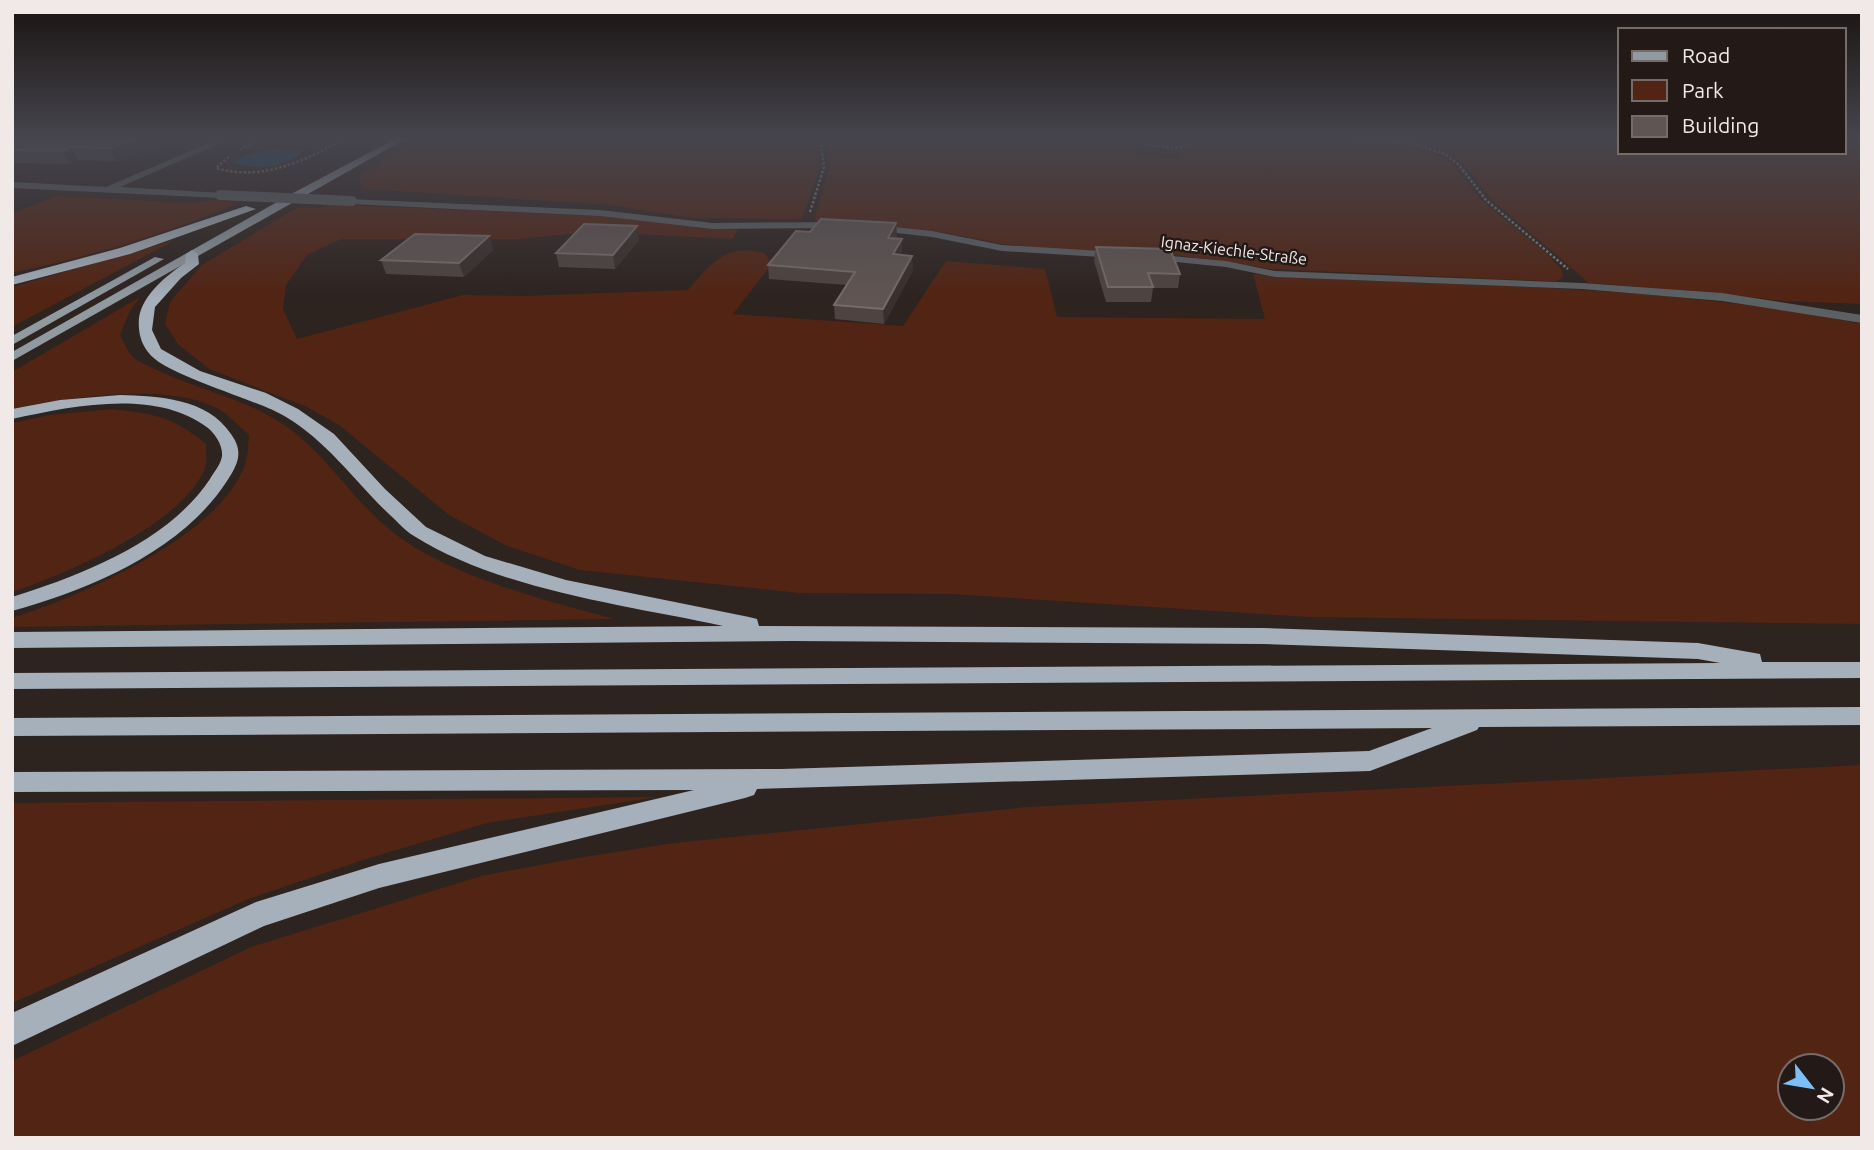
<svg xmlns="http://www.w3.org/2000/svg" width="1874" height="1150" viewBox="0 0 1874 1150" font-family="Ubuntu,sans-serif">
	<rect width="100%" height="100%" fill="#2d231f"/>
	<g fill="#522413" fill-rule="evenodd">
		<path d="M422 138H814L820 167 802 219 692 218 610 205 363 189 359 176Z"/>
		<path d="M826 138H1127L1134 156 1180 158 1182 149 1196 145V138H1336L1429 149 1453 165 1480 199 1546 253 1561 269 1563 277 1557 281H1545L1271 269 1175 255 1059 250 1004 244 935 231 821 222 814 220 830 166Z"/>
		<path d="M1359 138H1620V152H1844V138H1862V304L1782 301 1719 293 1589 283 1492 200 1465 165 1448 152 1435 147Z"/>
		<path d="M57 196 190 203 211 200 241 202C167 234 91 256 12 273V213Z"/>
		<path d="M325 204 597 216 738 230 733 239 591 232 520 239H342L308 254 286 285 283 309 297 339 463 295 525 296 688 290C711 264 727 241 766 254L771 265 733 314 903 326 946 261 1045 269 1057 317 1265 319 1253 274 1276 277C1471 286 1670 285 1862 324V624L1307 617 951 594 799 593 580 570 507 546 449 515 339 425 307 407 209 369 178 344 165 324 170 302 202 265 298 207 321 208Z"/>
		<path d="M175 240 12 327V287Z"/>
		<path d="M140 297 130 311 120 335C124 342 128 353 134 358 140 363 150 366 157 370 196 389 238 397 275 419 325 448 354 506 402 539 458 578 549 602 615 619L12 627V618C80 596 217 538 244 467 248 458 248 445 249 435 241 428 233 420 225 413 176 379 67 398 12 409V372Z"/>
		<path d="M112 409C155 414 172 416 206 444 206 452 207 464 204 471 178 526 67 574 12 592V423L49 415Z"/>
		<path d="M1862 765V1138H12V1061L251 947 481 876 571 859 674 843 1027 807ZM1790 1066H1832V1108H1790Z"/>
		<path d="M658 797 487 823 363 860 246 900 12 1003V803Z"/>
	</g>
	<path fill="#114c77" d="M271 149 303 151C285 168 257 170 234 163L239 158Z"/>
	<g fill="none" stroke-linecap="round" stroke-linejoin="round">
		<g stroke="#847b78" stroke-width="2.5" stroke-dasharray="2.5 2" stroke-linecap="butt">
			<path d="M1349 138 1417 145 1445 154 1459 165 1486 200 1568 269"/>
			<path d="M1144 145 1178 148 1192 144V138"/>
			<path d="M240 150 260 138"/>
			<path d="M229 157 216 168C264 182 305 160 346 138"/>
			<path d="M810 212 824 167 820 138"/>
		</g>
		<g fill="#5b6063" fill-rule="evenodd">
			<path d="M221 138H232L120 187 223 193V197L220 198 12 188V182L106 187Z"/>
			<path d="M349 199 600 210 713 223 840 222 845 225 840 228 713 229 600 216 352 204 349 203Z"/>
			<path d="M875 225 932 231 1002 245 1118 252 1123 255 1118 258 1002 251 932 237 871 230V226Z"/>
			<path d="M1150 254 1226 261 1275 271 1582 283 1722 293 1862 315V323L1722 301 1582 289 1275 277 1226 267 1146 259 1145 257Z"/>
		</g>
		<g fill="#919aa1" fill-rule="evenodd">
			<path d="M397 138H407L12 361V352L293 193Z"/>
			<path d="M155 257 164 259 12 345V336Z"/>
		</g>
		<g fill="#a6b0ba" fill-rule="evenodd">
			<path d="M246 206 256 209 130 254 12 285V277L120 248Z"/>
			<path d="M192 250 198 254 199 264 181 278 155 307 152 330 161 349 200 371 266 393 298 409 334 434 385 489 426 527 485 556 566 580 749 617 757 619 759 626 1264 628 1698 643 1760 654 1762 662H1862V678L12 689V673L1720 663 1698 659 1264 644 792 641 12 648V632L723 626C625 605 500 590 414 536 405 531 398 522 390 515 355 482 328 442 286 417 257 399 163 375 148 352 140 342 138 330 139 318 142 295 167 275 185 263L186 254Z"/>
			<path d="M120 395C158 396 207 398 231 434 244 452 238 464 227 481 182 551 89 590 12 611V597C82 575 168 542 210 479 214 472 221 464 222 456 223 445 215 434 208 428 156 388 72 406 12 419V409L60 400Z"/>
			<path d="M1862 707V725L1479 727 1477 730 1370 771 757 789 754 795 745 798 379 888 264 926 12 1046V1013L256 902 379 864 694 790 12 792V772L781 769 1369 751 1432 728 12 736V718Z"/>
		</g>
		<path stroke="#5b6063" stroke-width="10" d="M220 195 352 201"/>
	</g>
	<g fill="#4e4340">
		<path d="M12 138H174L149 150 116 161 78 160 69 164 12 163Z"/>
		<path d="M896 223 897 236 895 238 902 239V252L900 255 913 270 884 324 835 319 834 305 847 285 769 279 768 265 810 232Z"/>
		<path d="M489 236 493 250 464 277 386 274 381 260Z"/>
		<path d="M639 240 615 269 559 267 556 253Z"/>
		<path d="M1096 247 1180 274 1178 288H1153L1151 302H1106L1094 261Z"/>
	</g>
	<g fill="#3a2f2b">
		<path d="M139 138H174L149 150 116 161 109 148Z"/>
		<path d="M71 147 78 160 69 164 62 151Z"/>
		<path d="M896 223 897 236 888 251V238Z"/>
		<path d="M637 226 639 240 615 269 613 255Z"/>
		<path d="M489 236 493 250 464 277 459 263Z"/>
		<path d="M902 239V252L893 268V254Z"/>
		<path d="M912 256 913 270 884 324 883 309Z"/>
	</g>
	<g fill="#605552" stroke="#766c69" stroke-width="2">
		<path d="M12 138H139L109 148 71 147 62 151 12 150Z"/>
		<path d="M821 219 896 223 888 238 902 239 893 254 912 256 883 309 834 305 855 272 768 265 796 231 810 232Z"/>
		<path d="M584 224 637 226 613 255 556 253Z"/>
		<path d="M415 234 489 236 459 263 381 260Z"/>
		<path d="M1096 247 1170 249 1180 274 1148 273 1153 287H1108Z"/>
	</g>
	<linearGradient id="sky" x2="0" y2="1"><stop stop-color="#191311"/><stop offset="0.46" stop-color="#46454d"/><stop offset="1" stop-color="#46454d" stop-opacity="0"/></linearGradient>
	<rect width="1874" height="299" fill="url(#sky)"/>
	<g text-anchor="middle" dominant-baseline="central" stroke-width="5" stroke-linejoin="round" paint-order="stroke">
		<g font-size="16" fill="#f1e9e7" stroke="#231916">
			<text transform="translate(1234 250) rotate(7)">Ignaz-Kiechle-Straße</text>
		</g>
	</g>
	<rect width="1874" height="1150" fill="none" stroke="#f1e9e7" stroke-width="28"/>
	<rect x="1618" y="28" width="228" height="126" fill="#231916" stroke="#756c6a" stroke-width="2"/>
	<rect x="1632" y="51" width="35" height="10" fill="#919aa1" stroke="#756c6a" stroke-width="2"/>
	<text x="1682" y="63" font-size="21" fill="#f1e9e7">Road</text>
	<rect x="1632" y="80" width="35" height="21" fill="#522413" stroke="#756c6a" stroke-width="2"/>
	<text x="1682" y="98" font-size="21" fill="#f1e9e7">Park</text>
	<rect x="1632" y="116" width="35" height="21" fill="#605552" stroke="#756c6a" stroke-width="2"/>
	<text x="1682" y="133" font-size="21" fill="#f1e9e7">Building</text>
	<g transform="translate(1811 1087) rotate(121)"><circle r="33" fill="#231916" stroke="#756c6a" stroke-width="2"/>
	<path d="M0-5L12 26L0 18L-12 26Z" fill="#7bbef8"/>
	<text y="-10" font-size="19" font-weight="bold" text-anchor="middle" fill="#f1e9e7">N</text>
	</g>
</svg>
